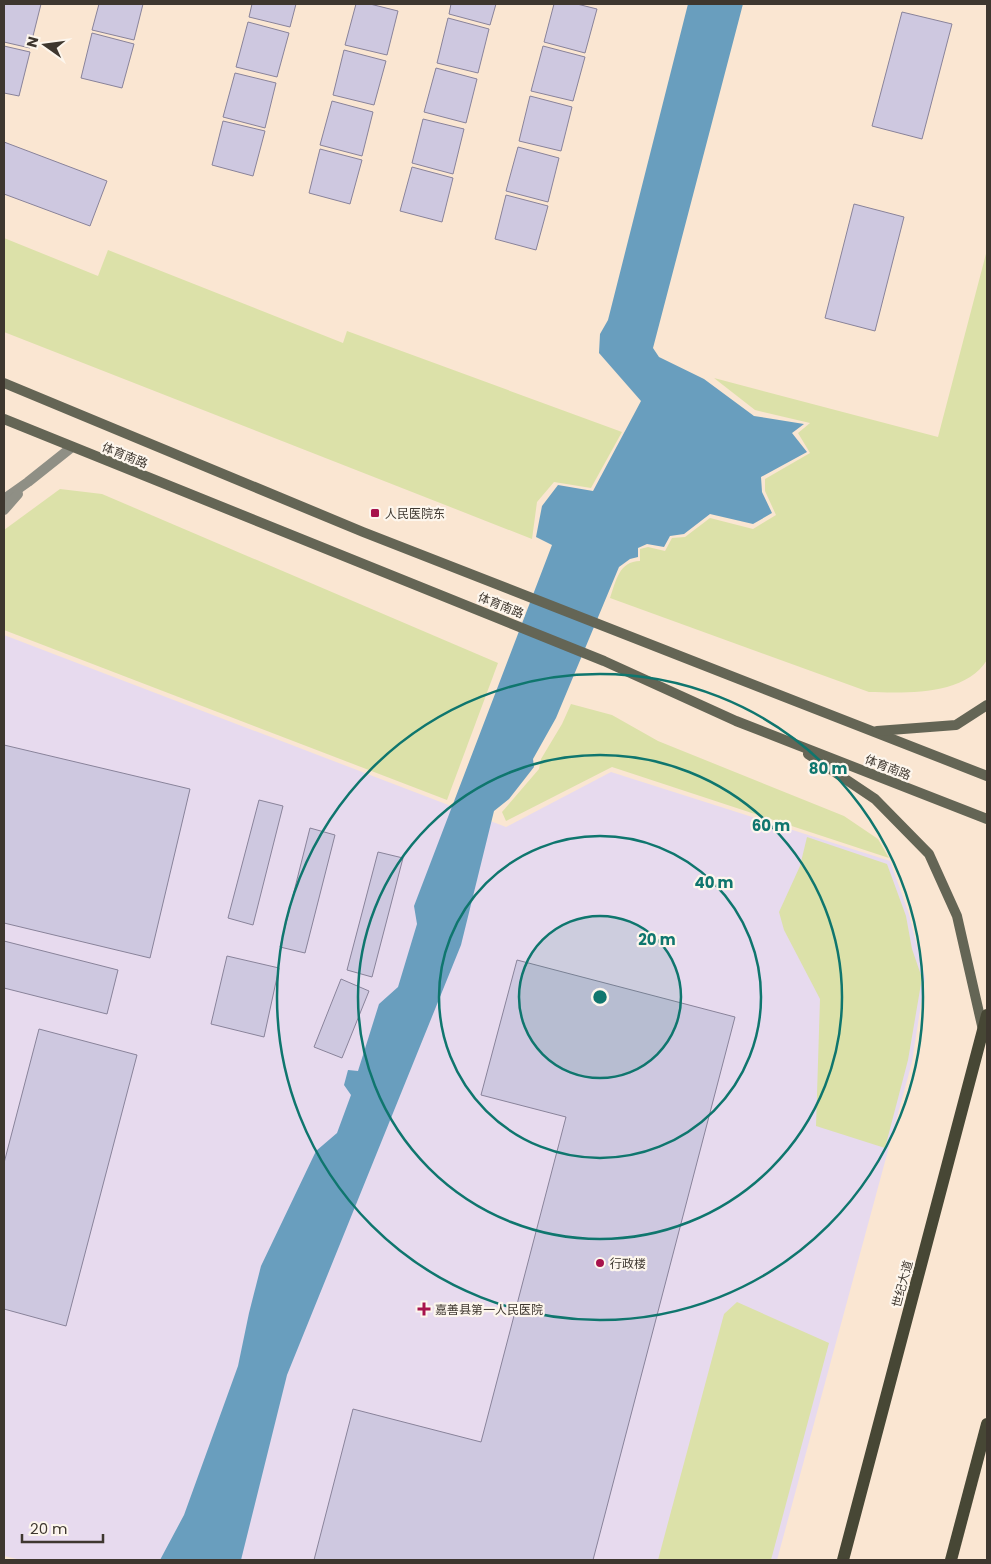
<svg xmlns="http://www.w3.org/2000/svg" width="991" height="1564" viewBox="0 0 991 1564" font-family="Poppins,'Noto Sans SC',sans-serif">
	<rect width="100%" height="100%" fill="#fae6d2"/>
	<path fill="#e7daee" d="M4 635 506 827 611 772 890 861 909 914 925 978 912 1062 777 1560H21L4 1556Z"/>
	<g fill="#dce1a9">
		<path d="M4 238 98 276 108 250 343 343 347 331 622 432 591 488 554 482 537 502 532 539 4 332Z"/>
		<path d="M987 250V660C965 696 905 693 869 692L610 598C616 581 619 561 640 561V549L648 547 665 551 672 538 685 537 710 518 753 529 776 515 765 491V479L810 453 798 433 810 423 755 410 714 378 938 437Z"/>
		<path d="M60 489 102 494 498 663 447 800 4 630V530Z"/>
		<path d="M571 704 612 715 658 741 844 816 878 839 889 858 612 767 506 821 502 812 539 769 541 759 562 724Z"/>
		<path d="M807 837 887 864 906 916 912 949 922 978 908 1060 885 1148 816 1126 820 999 784 930 779 912 800 866Z"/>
		<path d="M737 1302 829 1343 771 1560H658L724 1314Z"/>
	</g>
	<path fill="#699ebe" d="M688 4H743L653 348 659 357 704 379 754 416 804 424 792 433 807 452 761 477 762 492 772 513 753 524 710 514 684 534 670 536 664 547 647 544 638 548V557L630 559 619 567 556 718 533 759 534 767 509 799 494 811 461 945 287 1375 241 1560H160L184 1515 238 1366 249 1313 261 1266 316 1151 337 1133 351 1095 344 1085 348 1070 358 1071 379 1004 398 987 417 924 414 906 552 545 536 537 542 506 558 485 593 491 641 401 599 353 600 334 608 320Z"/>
	<g fill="#cec8e0" stroke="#89839a">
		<path d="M4 4H41L30 48 4 42Z"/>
		<path d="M99 4H143L134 40 92 30Z"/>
		<path d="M252 4H296L290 27 249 17Z"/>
		<path d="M356 4H370L398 11 387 55 345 45Z"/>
		<path d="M451 4H496L490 25 449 14Z"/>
		<path d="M554 4H577L597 9 585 53 544 42Z"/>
		<path d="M902 12 952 24 922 139 872 126Z"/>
		<path d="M448 18 489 29 478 73 437 63Z"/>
		<path d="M248 22 289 33 277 77 236 67Z"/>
		<path d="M92 33 134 44 122 88 81 78Z"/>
		<path d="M4 46 30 52 19 96 4 93Z"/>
		<path d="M543 46 585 57 573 101 531 91Z"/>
		<path d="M344 50 386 61 374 105 333 95Z"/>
		<path d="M436 68 477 79 466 123 424 112Z"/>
		<path d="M235 73 276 83 265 128 223 117Z"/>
		<path d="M530 96 572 107 561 151 519 141Z"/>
		<path d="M332 101 373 112 362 156 320 145Z"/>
		<path d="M423 119 464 129 453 174 412 163Z"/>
		<path d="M223 121 265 131 253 176 212 165Z"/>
		<path d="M4 142 107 181 90 226 4 194Z"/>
		<path d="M518 147 559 158 548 202 506 191Z"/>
		<path d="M320 149 362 160 350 204 309 193Z"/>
		<path d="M412 167 453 178 442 222 400 211Z"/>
		<path d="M506 195 548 206 536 250 495 239Z"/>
		<path d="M854 204 904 217 875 331 825 318Z"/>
		<path d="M4 745 190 789 150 958 4 923Z"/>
		<path d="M259 800 283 806 253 925 228 918Z"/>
		<path d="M310 828 335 835 305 953 280 947Z"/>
		<path d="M378 852 403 858 372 977 347 970Z"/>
		<path d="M4 941 118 970 107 1014 4 988Z"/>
		<path d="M227 956 279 968 264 1037 211 1024Z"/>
		<path d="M517 960 735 1017 593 1560H314L353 1409 481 1442 566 1117 481 1095Z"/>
		<path d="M341 979 369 991 342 1058 314 1047Z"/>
		<path d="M39 1029 137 1055 66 1326 4 1309V1163Z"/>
	</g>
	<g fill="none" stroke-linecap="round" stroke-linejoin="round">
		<g stroke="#8f8f85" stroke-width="10">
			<path d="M4 499 28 482 72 447"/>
			<path d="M4 510 18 494"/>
		</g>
		<g stroke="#646555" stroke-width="10">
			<path d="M4 383 363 532 987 776"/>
			<path d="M4 419 604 661 736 721 987 819"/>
			<path d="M877 731 956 725 987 705"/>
			<path d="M808 754 875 799 929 854 957 916 983 1030"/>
		</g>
		<g stroke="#474735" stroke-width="12">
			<path d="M843 1560 987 1015"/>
			<path d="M951 1560 987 1424"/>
		</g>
	</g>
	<circle cx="600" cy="997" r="81" fill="#0f766e" fill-opacity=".12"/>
	<g fill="none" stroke="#0f766e" stroke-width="2.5">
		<circle cx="600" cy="997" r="81"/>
		<circle cx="600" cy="997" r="161"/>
		<circle cx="600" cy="997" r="242"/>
		<circle cx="600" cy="997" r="323"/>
	</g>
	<g fill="#a7134c" stroke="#fdf6ed" stroke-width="2">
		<rect x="370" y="508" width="10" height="10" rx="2.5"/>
		<circle cx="600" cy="1263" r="5"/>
		<path d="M421.5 1301.5h5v5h5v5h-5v5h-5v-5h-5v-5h5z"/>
	</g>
	<g text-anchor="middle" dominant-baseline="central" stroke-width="4.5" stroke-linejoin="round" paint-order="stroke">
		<g font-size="12" fill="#3e372f" stroke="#fdf6ed">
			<text transform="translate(125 455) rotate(22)">体育南路</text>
			<text transform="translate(501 605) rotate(22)">体育南路</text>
			<text transform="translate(888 767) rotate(21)">体育南路</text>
			<text transform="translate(902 1284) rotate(-75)">世纪大道</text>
		</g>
		<g font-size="12" fill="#3e372f" stroke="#fdf6ed" text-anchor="start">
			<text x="385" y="513">人民医院东</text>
			<text x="610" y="1263">行政楼</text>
			<text x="435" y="1309">嘉善县第一人民医院</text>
		</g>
	</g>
	<circle cx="600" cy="997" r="8" fill="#0f766e" stroke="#fdf6ed" stroke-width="2.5"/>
	<g font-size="15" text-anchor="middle" font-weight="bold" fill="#0f766e" stroke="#fdf6ed" stroke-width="4.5" stroke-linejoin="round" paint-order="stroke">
		<text x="828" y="774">80 m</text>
		<text x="771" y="831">60 m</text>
		<text x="714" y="888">40 m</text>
		<text x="657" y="945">20 m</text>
	</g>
	<rect width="991" height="1564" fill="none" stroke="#3e372f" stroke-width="10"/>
	<g transform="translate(45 45) rotate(284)" stroke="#fdf6ed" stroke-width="4" paint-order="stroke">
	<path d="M0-4L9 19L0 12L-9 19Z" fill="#3e372f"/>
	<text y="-8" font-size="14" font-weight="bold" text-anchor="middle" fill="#3e372f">N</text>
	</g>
	<path d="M22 1534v8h81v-8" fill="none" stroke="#3e372f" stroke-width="2.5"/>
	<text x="30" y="1534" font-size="15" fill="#3e372f" stroke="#fdf6ed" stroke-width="4" paint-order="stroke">20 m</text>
</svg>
